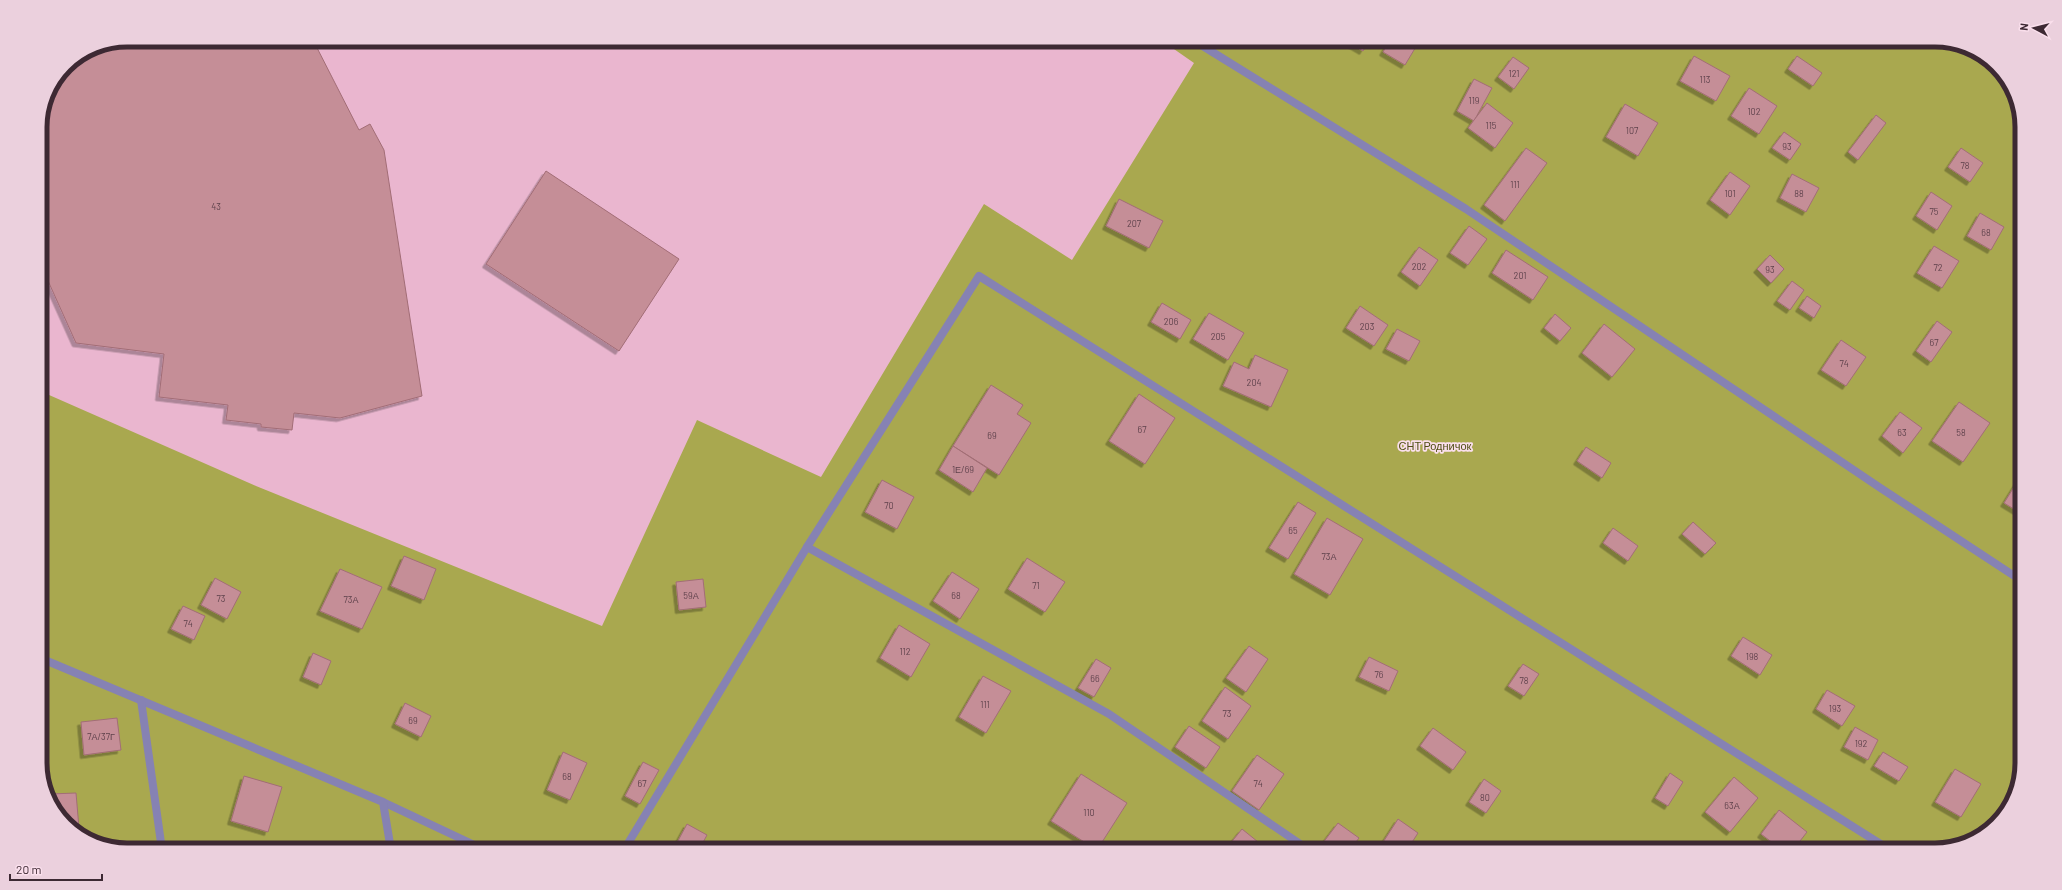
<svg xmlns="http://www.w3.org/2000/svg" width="2062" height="890" viewBox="0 0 2062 890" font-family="Barlow,sans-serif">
	<defs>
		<filter id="shadow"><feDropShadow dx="-3.5" dy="3.5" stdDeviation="0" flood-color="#0004"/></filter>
	</defs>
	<rect width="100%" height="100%" fill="#eab6cf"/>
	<path fill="#a9a84f" d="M1161 40H1935L1968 47 2004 74 2022 121V763L2015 796 1984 835 1936 850H127L94 843 58 816 40 769V391L256 486 602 626 697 420 821 477 984 204 1072 260 1194 63Z"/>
	<g fill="#c58e97" stroke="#a26d76" filter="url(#shadow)">
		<path d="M127 40H313L359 130 370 124 384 150 422 396 340 418 294 413 292 430 261 427V424L226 420 228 405 159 397 164 354 76 343 40 263V121L47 93 66 65 94 47Z"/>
		<path d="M1344 40H1370L1363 51Z"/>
		<path d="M1390 40H1420L1405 65 1383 52Z"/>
		<path d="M1694 56 1730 76 1716 101 1680 81Z"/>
		<path d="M1797 56 1822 73 1813 86 1788 69Z"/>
		<path d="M1513 57 1529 68 1514 89 1498 77Z"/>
		<path d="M1474 79 1492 88 1474 121 1457 111Z"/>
		<path d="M1749 88 1777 106 1759 134 1731 116Z"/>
		<path d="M1487 103 1513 123 1495 148 1468 128Z"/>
		<path d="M1625 104 1658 123 1638 156 1606 137Z"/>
		<path d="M1876 115 1886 123 1858 160 1848 152Z"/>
		<path d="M1784 132 1801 144 1790 160 1772 148Z"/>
		<path d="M1526 148 1547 163 1505 221 1484 205Z"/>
		<path d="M1961 148 1983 163 1970 182 1948 167Z"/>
		<path d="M546 171 679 259 619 351 486 264Z"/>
		<path d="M1730 172 1750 186 1730 215 1710 200Z"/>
		<path d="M1792 174 1819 188 1806 212 1780 198Z"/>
		<path d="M1931 192 1952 206 1937 230 1916 216Z"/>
		<path d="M1119 199 1163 221 1149 248 1106 226Z"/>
		<path d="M1980 213 2004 227 1991 250 1967 236Z"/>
		<path d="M1469 226 1487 239 1468 265 1450 253Z"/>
		<path d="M1934 246 1959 261 1942 288 1917 273Z"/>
		<path d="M1419 247 1438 260 1420 286 1401 272Z"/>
		<path d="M1506 250 1548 277 1533 300 1492 273Z"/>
		<path d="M1770 255 1784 269 1771 283 1757 269Z"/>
		<path d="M1792 281 1804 290 1790 310 1777 301Z"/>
		<path d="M1807 296 1821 306 1814 318 1799 308Z"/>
		<path d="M1162 303 1191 320 1180 339 1151 322Z"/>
		<path d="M1360 306 1388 325 1374 346 1346 328Z"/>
		<path d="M1209 313 1244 333 1228 360 1193 339Z"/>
		<path d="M1555 314 1571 328 1560 341 1544 328Z"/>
		<path d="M1937 321 1952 332 1931 362 1916 351Z"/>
		<path d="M1604 324 1635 349 1612 377 1582 353Z"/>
		<path d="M1397 329 1420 341 1409 361 1386 349Z"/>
		<path d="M1841 340 1866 357 1846 386 1821 370Z"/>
		<path d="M1255 355 1288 370 1271 407 1223 386 1234 362 1249 369Z"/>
		<path d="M991 385 1023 405 1017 414 1031 423 999 475 953 446Z"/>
		<path d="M1139 394 1175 418 1145 464 1109 441Z"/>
		<path d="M1959 402 1990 423 1963 462 1932 441Z"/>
		<path d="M1900 412 1922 428 1903 453 1882 436Z"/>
		<path d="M953 446 987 468 973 492 939 470Z"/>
		<path d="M1586 447 1611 463 1602 478 1577 461Z"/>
		<path d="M2022 474V514L2004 503Z"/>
		<path d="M882 480 914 497 897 529 865 512Z"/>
		<path d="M1298 502 1316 513 1288 559 1269 548Z"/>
		<path d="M1327 518 1363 539 1330 595 1294 574Z"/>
		<path d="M1693 522 1716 543 1705 554 1682 534Z"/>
		<path d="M1613 528 1638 546 1628 561 1603 543Z"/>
		<path d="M404 556 436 569 424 600 391 586Z"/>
		<path d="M1027 558 1065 582 1045 612 1008 589Z"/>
		<path d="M340 569 382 587 362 629 320 611Z"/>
		<path d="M952 572 979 589 960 619 933 601Z"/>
		<path d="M215 578 241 592 227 619 201 605Z"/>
		<path d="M703 579 706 607 679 610 676 582Z"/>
		<path d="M183 606 205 616 194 640 171 629Z"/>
		<path d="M899 625 930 644 911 677 880 658Z"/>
		<path d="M1743 637 1772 655 1760 675 1731 656Z"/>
		<path d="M1249 646 1268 659 1246 692 1226 678Z"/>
		<path d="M313 653 331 661 321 685 303 677Z"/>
		<path d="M1369 657 1398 671 1389 691 1359 677Z"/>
		<path d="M1096 659 1111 668 1094 697 1078 688Z"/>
		<path d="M1523 664 1539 674 1524 696 1508 686Z"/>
		<path d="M983 676 1011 691 986 733 959 717Z"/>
		<path d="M1225 687 1251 706 1228 739 1202 721Z"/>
		<path d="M1827 690 1855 706 1842 726 1816 709Z"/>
		<path d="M405 703 431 716 421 737 395 724Z"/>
		<path d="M117 718 121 750 84 755 81 722Z"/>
		<path d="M1189 726 1220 747 1206 768 1175 747Z"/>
		<path d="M1855 727 1878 740 1868 760 1844 747Z"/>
		<path d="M1433 728 1466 752 1453 770 1420 746Z"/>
		<path d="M563 752 587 763 570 800 547 790Z"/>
		<path d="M1883 752 1908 767 1899 781 1874 766Z"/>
		<path d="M1257 755 1284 774 1259 810 1232 791Z"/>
		<path d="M643 762 659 770 640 804 625 796Z"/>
		<path d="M1955 769 1981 784 1961 817 1935 802Z"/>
		<path d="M1670 773 1683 782 1668 806 1655 798Z"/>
		<path d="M1081 774 1127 803 1097 850 1051 821Z"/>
		<path d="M244 776 282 787 268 832 231 821Z"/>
		<path d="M1734 777 1758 798 1730 832 1705 812Z"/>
		<path d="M1484 779 1501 791 1486 813 1469 802Z"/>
		<path d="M76 793 79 828H74L58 816 50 794Z"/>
		<path d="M1779 810 1807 832 1793 850H1782L1761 834Z"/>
		<path d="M2001 810 2003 812 1988 830 1986 829Z"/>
		<path d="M1398 819 1418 833 1407 850H1378Z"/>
		<path d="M1338 823 1359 838 1350 850H1322L1319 848Z"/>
		<path d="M687 824 707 835 699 850H673Z"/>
		<path d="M1242 829 1263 846 1260 850H1225Z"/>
		<path d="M1818 844 1825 850H1813Z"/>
	</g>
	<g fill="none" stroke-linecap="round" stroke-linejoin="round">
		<g stroke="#8682b3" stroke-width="8">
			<path d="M1193 40 1466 209 1879 487 2022 581"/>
			<path d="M807 547 1109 714 1309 850"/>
			<path d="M383 802 485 850"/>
			<path d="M624 850 807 547 979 276 1890 850"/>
		</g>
		<g stroke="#8682b3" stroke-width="8">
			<path d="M40 658 383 802 391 850"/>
			<path d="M141 700 162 850"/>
		</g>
	</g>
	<g text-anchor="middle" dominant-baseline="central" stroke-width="3.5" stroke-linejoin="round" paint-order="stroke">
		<g font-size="9" fill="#5f424c">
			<text x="1514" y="73">121</text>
			<text x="1705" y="79">113</text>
			<text x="1474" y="100">119</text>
			<text x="1754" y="111">102</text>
			<text x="1491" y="125">115</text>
			<text x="1632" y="130">107</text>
			<text x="1787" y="146">93</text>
			<text x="1965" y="165">78</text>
			<text x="1515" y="184">111</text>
			<text x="1730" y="193">101</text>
			<text x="1799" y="193">88</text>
			<text x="216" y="206">43</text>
			<text x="1934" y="211">75</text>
			<text x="1134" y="223">207</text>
			<text x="1986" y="232">68</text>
			<text x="1419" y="266">202</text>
			<text x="1938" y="267">72</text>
			<text x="1770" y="269">93</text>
			<text x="1520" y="275">201</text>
			<text x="1171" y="321">206</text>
			<text x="1367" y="326">203</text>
			<text x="1218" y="336">205</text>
			<text x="1934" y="342">67</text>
			<text x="1844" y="363">74</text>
			<text x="1254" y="382">204</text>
			<text x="1142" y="429">67</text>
			<text x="1902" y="432">63</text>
			<text x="1961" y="432">58</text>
			<text x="992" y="435">69</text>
			<text x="963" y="469">1Е/69</text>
			<text x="889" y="505">70</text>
			<text x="1293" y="530">65</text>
			<text x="1329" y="556">73А</text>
			<text x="1036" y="585">71</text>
			<text x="691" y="595">59А</text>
			<text x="956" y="595">68</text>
			<text x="221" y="598">73</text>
			<text x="351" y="599">73А</text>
			<text x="188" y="623">74</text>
			<text x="905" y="651">112</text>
			<text x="1752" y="656">198</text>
			<text x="1379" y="674">76</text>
			<text x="1095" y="678">66</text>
			<text x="1524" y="680">78</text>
			<text x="985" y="704">111</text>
			<text x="1835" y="708">193</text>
			<text x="1227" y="713">73</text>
			<text x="413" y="720">69</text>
			<text x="101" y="736">7А/37Г</text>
			<text x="1861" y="743">192</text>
			<text x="567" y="776">68</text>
			<text x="642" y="783">67</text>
			<text x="1258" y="783">74</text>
			<text x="1485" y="797">80</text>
			<text x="1732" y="805">63А</text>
			<text x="1089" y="812">110</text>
		</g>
		<g font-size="11" fill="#504f15" stroke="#fadfec">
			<text x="1435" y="445">СНТ Родничок</text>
		</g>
	</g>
	<path d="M0 0H2062V890H0ZM127 47H1935A80 80 0 0 1 2015 127V763A80 80 0 0 1 1935 843H127A80 80 0 0 1 47 763V127A80 80 0 0 1 127 47Z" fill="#ebd0dd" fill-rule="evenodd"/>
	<path fill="none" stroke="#3d2933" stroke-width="5" d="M127 47H1935A80 80 0 0 1 2015 127V763A80 80 0 0 1 1935 843H127A80 80 0 0 1 47 763V127A80 80 0 0 1 127 47Z"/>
	<g transform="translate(2034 28) rotate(277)" stroke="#fadfec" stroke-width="3" paint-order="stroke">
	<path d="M0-3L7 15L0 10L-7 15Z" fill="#3d2933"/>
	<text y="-6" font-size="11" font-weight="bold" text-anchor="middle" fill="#3d2933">N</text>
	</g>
	<path d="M10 874v6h92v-6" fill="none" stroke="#3d2933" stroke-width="2"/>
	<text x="16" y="874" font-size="12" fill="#3d2933" stroke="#fadfec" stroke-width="3" paint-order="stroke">20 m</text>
</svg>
